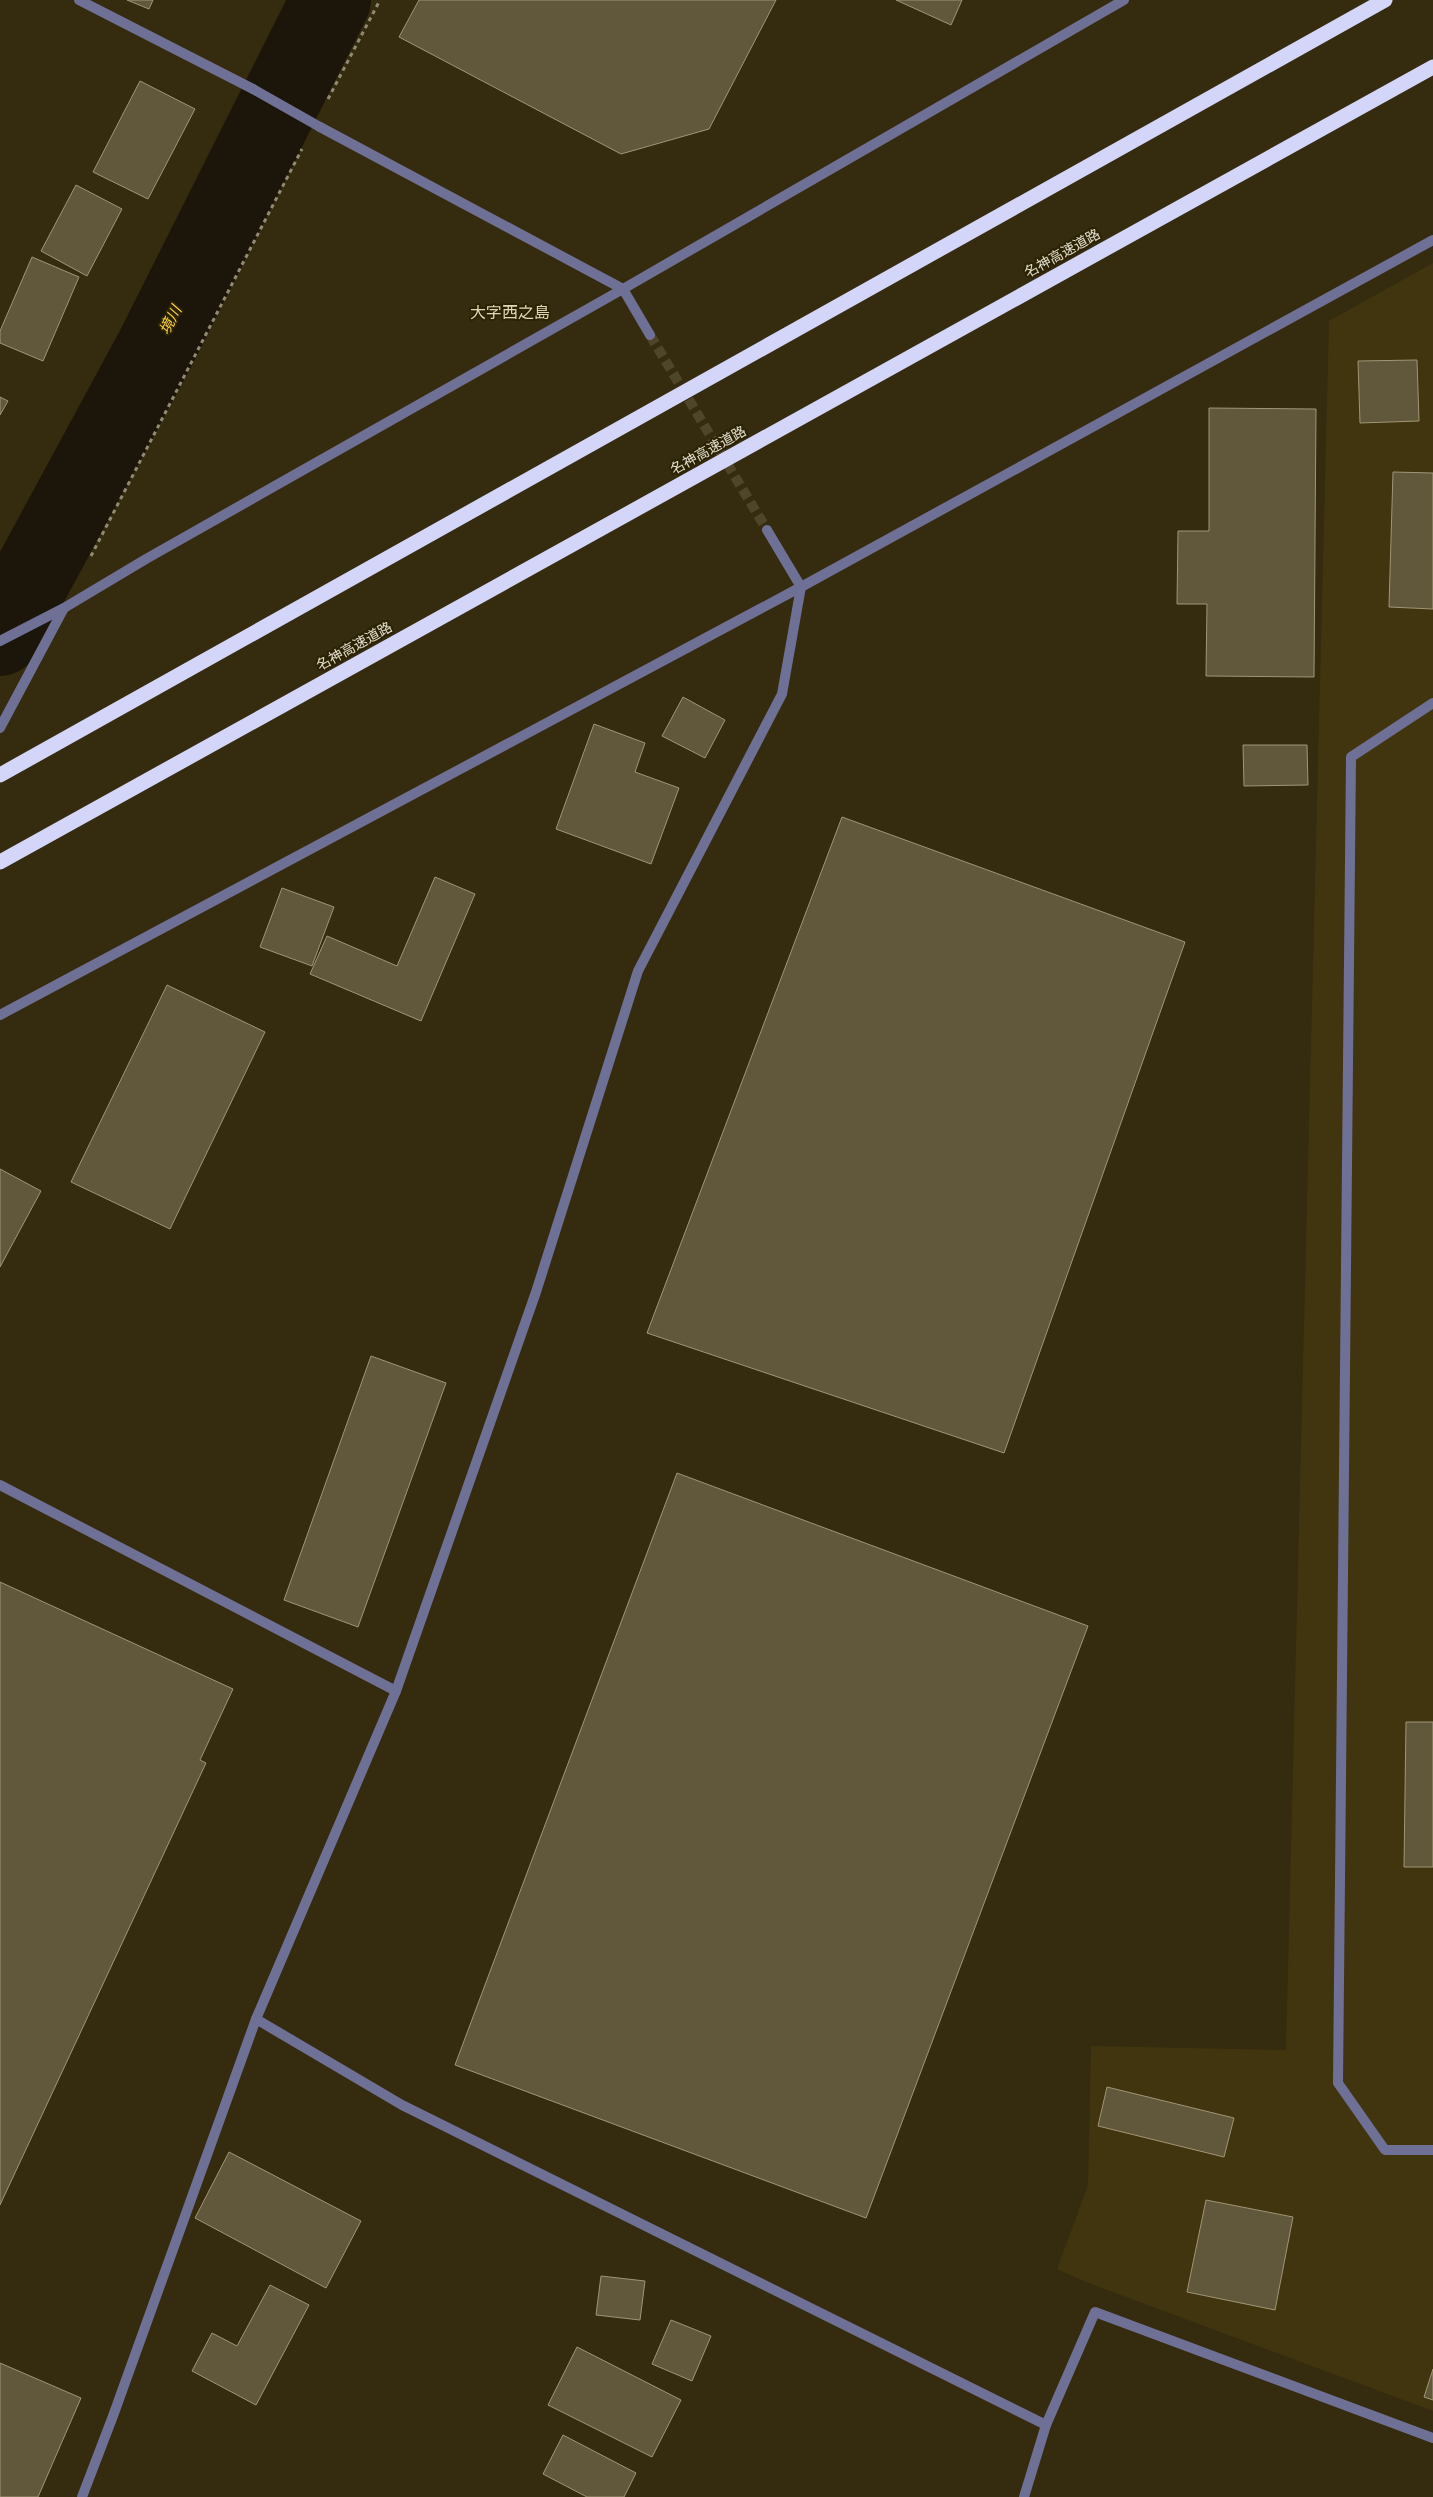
<svg xmlns="http://www.w3.org/2000/svg" width="1433" height="2497" viewBox="0 0 1433 2497" font-family="Mulish,'Noto Sans JP',sans-serif">
	<rect width="100%" height="100%" fill="#352b0e"/>
	<path fill="#41350f" d="M1433 263V2411L1086 2282 1057 2269 1088 2185 1091 2046 1286 2050 1329 321Z"/>
	<g fill="none" stroke-linecap="round" stroke-linejoin="round">
		<path stroke="#1b1609" stroke-width="80" d="M0 636 156 348 331 0"/>
	</g>
	<g fill="#61573a" stroke="#a09676">
		<path d="M127 0H153L149 9Z"/>
		<path d="M419 0H776L709 129 621 154 399 37Z"/>
		<path d="M896 0H962L951 25Z"/>
		<path d="M140 81 195 109 148 199 93 172Z"/>
		<path d="M76 185 122 209 87 276 41 251Z"/>
		<path d="M32 257 79 277 43 361 0 343V331Z"/>
		<path d="M1417 360 1419 421 1360 423 1358 361Z"/>
		<path d="M0 397 8 401 0 415Z"/>
		<path d="M1209 408 1316 409 1314 677 1206 676 1207 604H1177L1178 531H1209Z"/>
		<path d="M1393 472 1433 473V609L1389 607Z"/>
		<path d="M683 697 725 720 705 758 662 736Z"/>
		<path d="M594 724 645 743 635 772 679 788 651 864 556 829Z"/>
		<path d="M1243 745H1307L1308 785 1244 786Z"/>
		<path d="M842 817 1185 942 1004 1453 647 1333Z"/>
		<path d="M435 877 475 894 421 1021 310 974 327 936 397 966Z"/>
		<path d="M282 888 334 907 312 966 260 947Z"/>
		<path d="M167 985 265 1032 170 1229 71 1182Z"/>
		<path d="M0 1169 41 1191 0 1267Z"/>
		<path d="M371 1356 446 1383 358 1627 284 1600Z"/>
		<path d="M677 1473 1088 1626 866 2218 455 2065Z"/>
		<path d="M0 1582 233 1689 200 1760 206 1763 0 2205Z"/>
		<path d="M1406 1722H1433V1867H1404Z"/>
		<path d="M1107 2087 1234 2118 1224 2157 1098 2126Z"/>
		<path d="M229 2152 361 2221 326 2288 195 2218Z"/>
		<path d="M1206 2200 1293 2217 1275 2310 1187 2292Z"/>
		<path d="M601 2276 645 2281 640 2320 596 2315Z"/>
		<path d="M270 2285 309 2305 256 2405 192 2371 212 2333 237 2346Z"/>
		<path d="M671 2320 711 2336 692 2381 652 2364Z"/>
		<path d="M577 2347 681 2400 652 2457 548 2405Z"/>
		<path d="M0 2363 81 2398 38 2497H0Z"/>
		<path d="M1433 2369V2400L1424 2397Z"/>
		<path d="M563 2435 636 2473 624 2497H587L543 2474Z"/>
	</g>
	<g fill="none" stroke-linecap="round" stroke-linejoin="round">
		<path stroke="#4f462a" stroke-width="10" stroke-dasharray="10 5" stroke-linecap="butt" d="M650 335 767 530"/>
		<g stroke="#928b74" stroke-width="3" stroke-dasharray="4 4" stroke-linecap="butt">
			<path d="M328 99 380 0"/>
			<path d="M91 556 302 149"/>
		</g>
		<path stroke="#6f7095" stroke-width="10" d="M1433 703 1351 757 1338 2083 1385 2150H1433"/>
		<g stroke="#6f7095" stroke-width="10">
			<path d="M79 0 253 89"/>
			<path d="M320 127 623 289 650 335"/>
			<path d="M0 641 64 608 146 559 623 289 1124 0"/>
			<path d="M0 728 64 608"/>
			<path d="M0 1015 801 587 1433 240"/>
			<path d="M0 1485 396 1691"/>
			<path d="M256 2019 402 2105 1046 2425"/>
			<path d="M82 2497 113 2416 256 2019 396 1691 536 1292 638 971 782 694 801 587 767 530"/>
			<path d="M1024 2497 1046 2425 1095 2312 1433 2438"/>
		</g>
		<g stroke="#d3d5f9" stroke-width="15">
			<path d="M0 775 1385 0"/>
			<path d="M0 862 1433 67"/>
		</g>
		<path stroke="#6f7095" stroke-width="10" d="M253 89 320 127"/>
	</g>
	<g text-anchor="middle" dominant-baseline="central" stroke-width="4" stroke-linejoin="round" paint-order="stroke">
		<g font-size="14" fill="#e2ddcc" stroke="#2b2204">
			<text transform="translate(1062 253) rotate(-29)">名神高速道路</text>
			<text transform="translate(708 450) rotate(-29)">名神高速道路</text>
			<text transform="translate(354 646) rotate(-29)">名神高速道路</text>
		</g>
		<g font-size="15" font-style="italic" fill="#fbd146" stroke="#2b2204">
			<text transform="translate(170 320) rotate(-63)">境川</text>
		</g>
		<g font-size="16" fill="#e2d7b5" stroke="#2b2204">
			<text x="510" y="312">大字西之島</text>
		</g>
	</g>
</svg>
